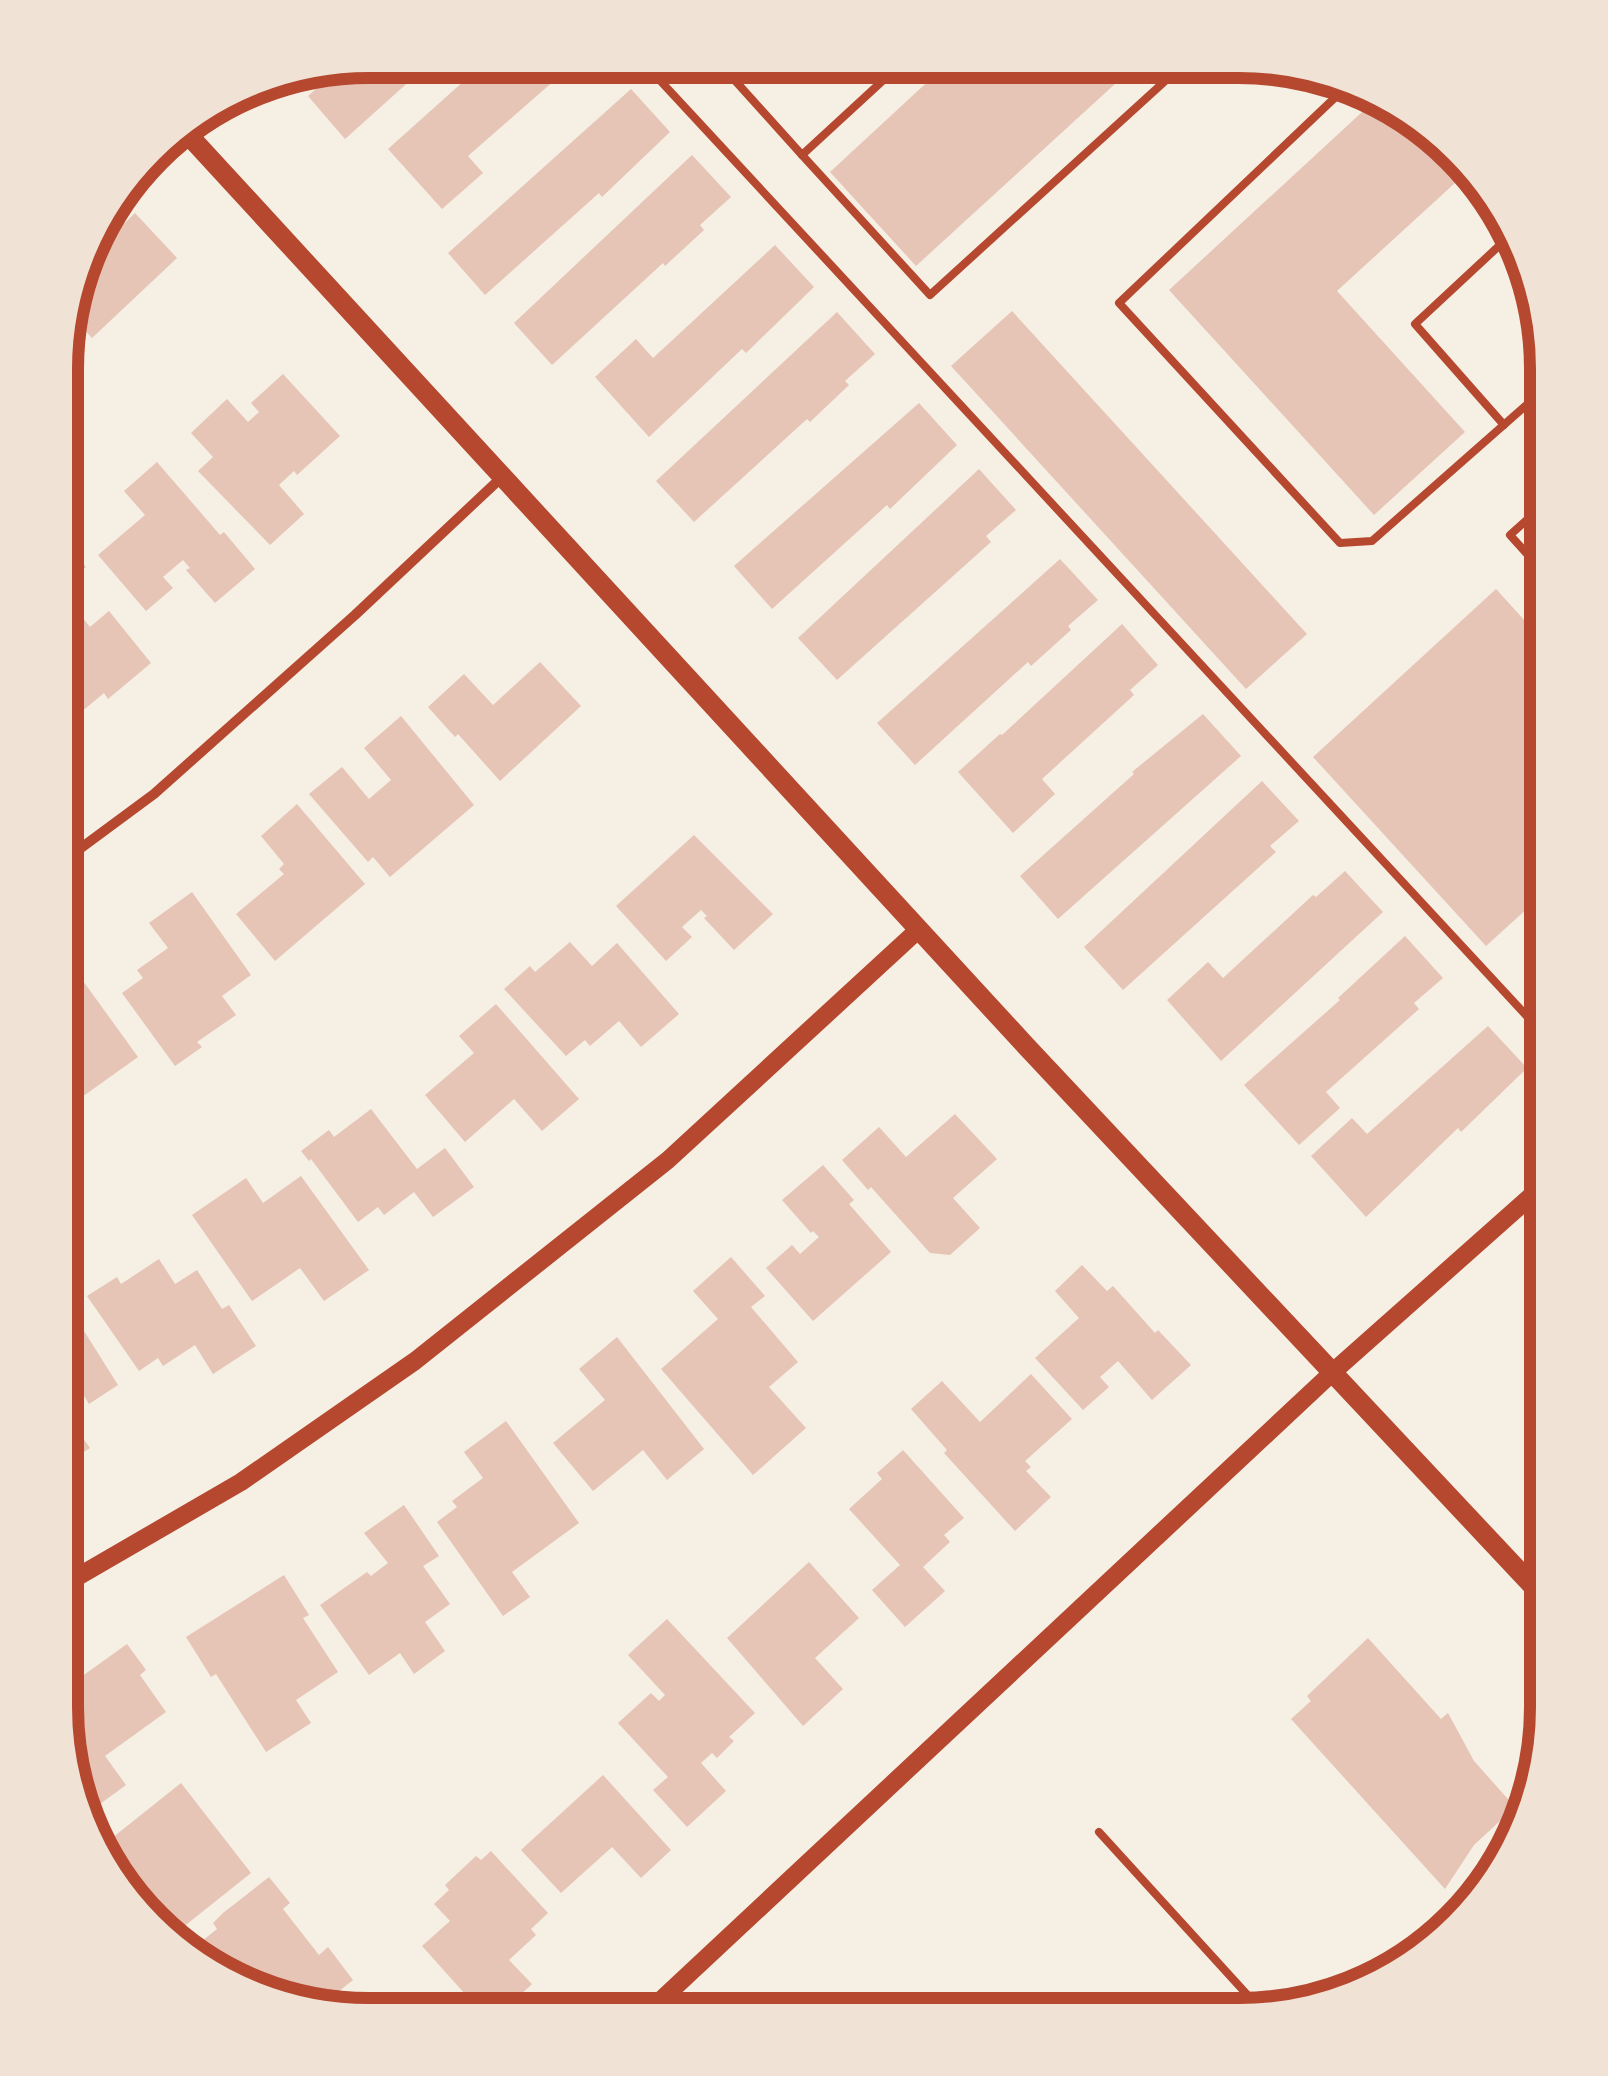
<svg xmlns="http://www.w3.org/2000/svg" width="1608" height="2076" viewBox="0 0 1608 2076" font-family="'Fira Sans',sans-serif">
	<rect width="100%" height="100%" fill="#f6efe4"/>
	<g fill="#e6c5b7">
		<path d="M368 60H433L345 139 308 96 344 64Z"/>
		<path d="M482 60 566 61 558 67 563 73 468 156 483 173 442 209 388 149 484 63Z"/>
		<path d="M949 62H1139L916 266 830 172Z"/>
		<path d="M631 89 670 132 602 197 599 193 485 295 448 253Z"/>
		<path d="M1374 101 1427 123 1467 172 1337 291 1465 432 1374 515 1169 290Z"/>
		<path d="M692 155 731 197 700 225 704 230 665 266 663 263 552 365 514 323Z"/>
		<path d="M135 213 177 258 92 338 68 312 89 250 93 254Z"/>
		<path d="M775 245 814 287 746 353 742 349 649 437 595 377 636 339 653 358Z"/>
		<path d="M1012 311 1307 634 1246 689 951 366Z"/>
		<path d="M837 312 875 354 845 381 849 385 810 422 807 419 694 522 656 481Z"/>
		<path d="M283 374 340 436 297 475 294 471 279 485 304 514 270 545 198 471 213 457 191 433 227 399 248 422 259 412 251 403Z"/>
		<path d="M919 403 957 445 890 509 887 505 772 609 734 566Z"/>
		<path d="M157 462 220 535 224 532 255 569 215 603 186 570 190 568 183 560 163 577 173 588 146 611 98 555 145 515 124 491Z"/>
		<path d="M979 469 1016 510 986 536 991 542 837 680 798 638Z"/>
		<path d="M62 538 86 567 62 587Z"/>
		<path d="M1060 559 1098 600 1068 626 1071 630 1031 666 1028 662 915 765 877 723Z"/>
		<path d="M1496 589 1548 646V890L1486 946 1313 757Z"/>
		<path d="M75 608 90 627 109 611 151 663 108 699 104 693 62 728V619Z"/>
		<path d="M1122 624 1158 665 1130 690 1134 695 1042 779 1055 794 1013 833 958 772 1000 734 1002 735Z"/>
		<path d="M540 662 581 706 500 781 458 734 455 737 428 707 464 674 493 705Z"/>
		<path d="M1203 714 1241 756 1058 919 1020 876 1134 774 1132 772Z"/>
		<path d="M401 716 474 805 390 877 373 857 368 862 309 794 342 767 369 799 391 780 364 748Z"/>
		<path d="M1262 781 1299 821 1270 846 1276 852 1123 990 1084 947Z"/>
		<path d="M297 804 365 884 275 961 236 914 284 874 279 869 284 864 261 836Z"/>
		<path d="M694 835 773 914 734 950 704 918 707 916 701 910 682 927 692 937 666 961 616 906Z"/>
		<path d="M1345 871 1383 912 1221 1061 1167 1000 1208 962 1223 978 1313 895 1316 897Z"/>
		<path d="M192 892 251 975 222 996 236 1015 197 1042 202 1047 175 1066 122 993 143 978 137 970 168 948 149 923Z"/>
		<path d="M1405 936 1443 978 1414 1003 1419 1009 1326 1092 1340 1108 1299 1145 1244 1085 1340 1000 1338 998Z"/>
		<path d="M570 942 592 966 617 943 679 1014 641 1047 619 1021 590 1046 585 1040 566 1056 504 989 530 966 535 972Z"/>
		<path d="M78 974 138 1057 61 1112V1042L66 1039 61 1032V986Z"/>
		<path d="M496 1004 579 1099 542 1131 514 1099 465 1142 425 1095 474 1053 459 1036Z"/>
		<path d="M1488 1026 1527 1068 1461 1132 1458 1128 1366 1217 1311 1156 1352 1118 1367 1134Z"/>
		<path d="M371 1109 417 1169 445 1148 474 1187 433 1217 414 1192 384 1215 378 1207 358 1222 311 1159 309 1161 301 1151 329 1130 334 1137Z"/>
		<path d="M955 1114 997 1159 953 1198 980 1228 950 1255 930 1253 871 1187 868 1190 842 1160 879 1127 906 1157Z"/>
		<path d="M823 1165 854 1200 849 1204 891 1252 813 1321 766 1268 792 1245 800 1254 819 1237 813 1231 811 1233 782 1200Z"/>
		<path d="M301 1176 369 1270 324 1301 300 1268 252 1301 192 1215 246 1178 263 1203Z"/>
		<path d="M731 1257 765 1296 751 1307 798 1362 769 1387 806 1428 753 1475 661 1369 718 1319 693 1291Z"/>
		<path d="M159 1259 175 1284 197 1270 222 1309 229 1305 256 1346 213 1374 195 1345 163 1366 158 1358 139 1371 87 1296 117 1277 121 1284Z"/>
		<path d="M1082 1265 1107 1291 1113 1286 1155 1333 1158 1330 1191 1365 1152 1400 1118 1361 1100 1377 1109 1387 1083 1410 1035 1358 1079 1318 1055 1291Z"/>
		<path d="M79 1323 118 1385 89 1404 81 1391 61 1404V1335Z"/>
		<path d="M617 1337 704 1449 667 1480 643 1450 593 1491 553 1443 605 1400 579 1369Z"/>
		<path d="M1031 1374 1072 1419 1025 1461 1031 1467 1026 1471 1051 1497 1015 1531 944 1453 947 1450 911 1409 942 1381 980 1422Z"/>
		<path d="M61 1407 90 1448 60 1467Z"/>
		<path d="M506 1421 579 1523 512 1572 530 1597 503 1616 437 1522 457 1507 452 1501 483 1478 464 1452Z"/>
		<path d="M903 1450 964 1518 944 1535 950 1542 923 1567 945 1591 905 1627 872 1590 900 1565 849 1509 882 1479 877 1473Z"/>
		<path d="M404 1505 439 1556 423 1566 450 1604 425 1622 445 1651 414 1674 400 1653 369 1675 320 1605 367 1572 371 1576 388 1563 364 1533Z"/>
		<path d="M809 1562 859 1618 815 1658 843 1689 803 1726 727 1638Z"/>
		<path d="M284 1575 309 1615 303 1618 338 1672 296 1700 311 1723 266 1752 216 1674 211 1677 186 1637Z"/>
		<path d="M667 1619 755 1713 729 1737 734 1741 717 1758 712 1753 701 1763 726 1791 687 1827 653 1790 668 1777 618 1723 651 1693 659 1701 665 1695 628 1655Z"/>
		<path d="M1368 1638 1441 1719 1448 1713 1474 1761 1515 1807 1474 1845 1445 1889 1291 1719 1311 1701 1307 1696Z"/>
		<path d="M127 1644 146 1670 140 1675 166 1712 105 1756 126 1785 85 1815 72 1761 82 1754 65 1729 63 1721 68 1717 60 1706V1692Z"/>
		<path d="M603 1775 671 1850 641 1878 612 1847 561 1893 521 1850Z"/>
		<path d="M181 1783 251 1873 172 1936 97 1850Z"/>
		<path d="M491 1851 548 1913 531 1929 536 1935 509 1960 532 1984 500 2014H483L422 1946 450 1921 434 1904 449 1890 445 1885 476 1856 481 1860Z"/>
		<path d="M269 1877 290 1903 283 1909 319 1955 328 1947 353 1980 317 2009 246 1982 238 1972 232 1977 196 1964 187 1953 217 1929 213 1923 223 1913Z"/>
	</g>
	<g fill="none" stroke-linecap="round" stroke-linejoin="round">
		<g stroke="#b5482f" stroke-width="8">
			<path d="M642 61 1548 1039"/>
			<path d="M718 61 730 75"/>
			<path d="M745 61 730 75 802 155 903 62"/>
			<path d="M1344 89 1119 303 1340 543 1372 541 1548 386"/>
			<path d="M802 155 930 295 1186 62"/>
			<path d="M1504 425 1415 324 1515 231"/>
			<path d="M1548 577 1510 535 1548 501"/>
			<path d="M1099 1832 1262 2011"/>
		</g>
		<path stroke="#b5482f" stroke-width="10" d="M62 862 154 794 355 615 502 477"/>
		<g stroke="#b5482f" stroke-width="18">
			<path d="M60 1587 241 1482 415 1361 668 1160 918 930"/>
			<path d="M646 2014 1334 1371 1548 1181"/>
		</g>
		<path stroke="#b5482f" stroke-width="20" d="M181 127 1026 1046 1547 1601"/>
	</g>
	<path d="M0 0H1608V2076H0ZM369 78H1239A291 291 0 0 1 1530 369V1707A291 291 0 0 1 1239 1998H369A291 291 0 0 1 78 1707V369A291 291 0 0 1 369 78Z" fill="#f1e2d6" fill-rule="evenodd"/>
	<path fill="none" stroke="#b5482f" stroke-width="12" d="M369 78H1239A291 291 0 0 1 1530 369V1707A291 291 0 0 1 1239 1998H369A291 291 0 0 1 78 1707V369A291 291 0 0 1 369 78Z"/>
</svg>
